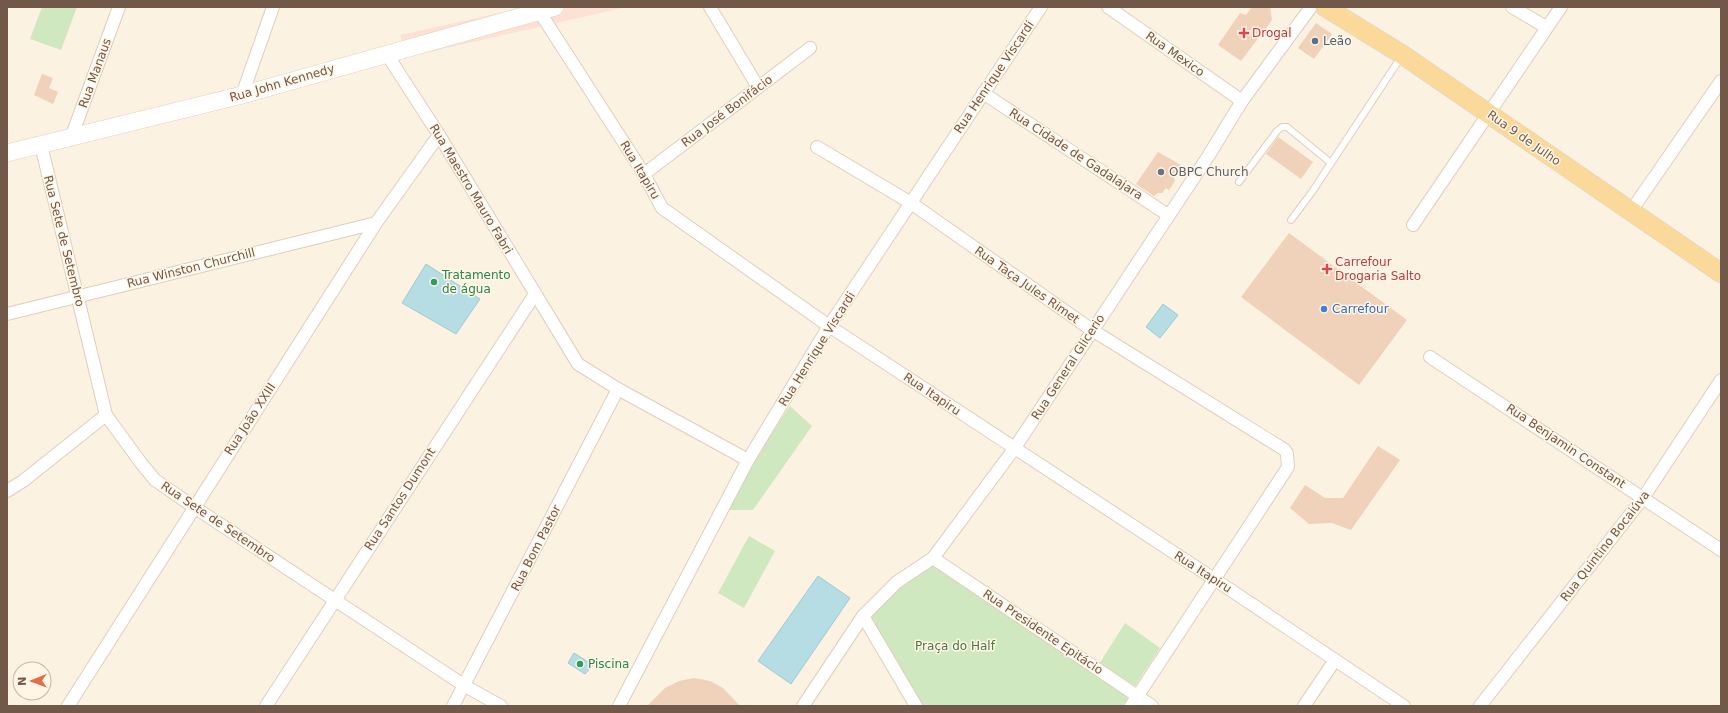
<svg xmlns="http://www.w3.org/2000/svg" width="1728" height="713" viewBox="0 0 1728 713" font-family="'DejaVu Sans',sans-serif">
	<rect width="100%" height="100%" fill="#fcf2e1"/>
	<path fill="#fce1d4" d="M526 7H627L407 57 400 35Z"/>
	<g fill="#cfe8c0">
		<path d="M42 7H77L61 50 30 39Z"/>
		<path d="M790 406 812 426 753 510H728L757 454Z"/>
		<path d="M749 536 775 551 744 608 718 593Z"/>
		<path d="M934 559 1134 696 1128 706H919L866 614Z"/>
		<path d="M1125 623 1160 648 1134 688 1099 664Z"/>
	</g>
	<g fill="#b6dce4" stroke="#9dcbd6">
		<path d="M426 264 480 299 456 334 402 303Z"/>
		<path d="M1163 304 1178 315 1160 338 1146 327Z"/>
		<path d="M818 576 850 598 791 684 758 661Z"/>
		<path d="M574 653 593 665 585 674 568 663Z"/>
	</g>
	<g fill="#f0d1b9">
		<path d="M1252 7H1270L1272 20 1241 61 1218 45 1240 13 1246 15Z"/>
		<path d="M1316 23 1332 34 1314 59 1298 48Z"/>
		<path d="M42 74 53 78 49 88 58 92 53 104 34 95Z"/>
		<path d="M1278 137 1313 162 1301 179 1266 154Z"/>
		<path d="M1158 152 1181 165 1174 178 1175 181 1169 190 1166 188 1162 193H1158L1154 196 1136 184Z"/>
		<path d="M1289 233 1407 320 1359 385 1241 297Z"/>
		<path d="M1378 446 1400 460 1351 530 1332 523 1309 524 1290 508 1305 485 1325 498H1343Z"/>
		<path d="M694 678 710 681 723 688 740 706H647L665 688 679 681Z"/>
	</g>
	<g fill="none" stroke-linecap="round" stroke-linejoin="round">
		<g stroke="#dfcebd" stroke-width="8">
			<g id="lane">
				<path d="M1239 182 1277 131 1282 127H1287L1331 163"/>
				<path d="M1291 220 1312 192 1401 57"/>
			</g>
		</g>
		<g stroke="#dfcebd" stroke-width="14">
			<g id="street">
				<path d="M535 7 539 11 644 174 662 208 829 326 1214 579 1404 706"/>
				<path d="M710 7 758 87"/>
				<path d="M1108 7 1242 101"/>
				<path d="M1512 7 1546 27"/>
				<path d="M386 53 439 135 578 364 618 389 748 460"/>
				<path d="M983 93 1168 215"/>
				<path d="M242 95 273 7"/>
				<path d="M71 138 119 7"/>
				<path d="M41 145 106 415 141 463 155 480 194 507 465 686 501 706"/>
				<path d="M817 147 911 203 1092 330 1285 450 1287 454 1288 467 1131 706"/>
				<path d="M644 174 810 48"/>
				<path d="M1631 211 1721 81"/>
				<path d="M1413 225 1561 7"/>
				<path d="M7 314 376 223"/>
				<path d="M1430 357 1721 550"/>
				<path d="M7 491 23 481 106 415"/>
				<path d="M933 558 1152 706"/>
				<path d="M863 616 916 706"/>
				<path d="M68 706 376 223 439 135"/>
				<path d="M266 706 535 294"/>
				<path d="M453 706 618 389"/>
				<path d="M619 706 748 460 829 326 1041 7"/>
				<path d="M803 706 863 616 897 582 933 558 1014 449 1209 155 1242 101 1311 7"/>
				<path d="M1304 706 1335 660"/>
				<path d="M1480 706 1643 498 1721 380"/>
			</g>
		</g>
		<g stroke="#e4d0bb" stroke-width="18">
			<path id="secondary" d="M7 153 242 95 555 7"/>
		</g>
		<g stroke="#dad4cf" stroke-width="20">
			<path id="primary" d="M1325 7 1403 55 1721 273"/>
		</g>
		<use href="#lane" stroke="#fff" stroke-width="6"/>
		<use href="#street" stroke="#fff" stroke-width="12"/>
		<use href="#secondary" stroke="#fff" stroke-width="17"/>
		<use href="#primary" stroke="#fad99a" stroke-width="19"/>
	</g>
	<g fill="#e0444e" stroke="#fff6e7" stroke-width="1.5">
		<path d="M1242 27h4v4h4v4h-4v4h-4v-4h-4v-4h4z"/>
		<path d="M1325 263h4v4h4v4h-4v4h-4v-4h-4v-4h4z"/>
	</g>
	<circle fill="#5c6f8a" stroke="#fff6e7" stroke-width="1.5" cx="1315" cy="41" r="4"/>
	<circle fill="#6b7280" stroke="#fff6e7" stroke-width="1.5" cx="1161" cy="172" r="4"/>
	<g fill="#2e9e5b" stroke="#fff6e7" stroke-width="1.5">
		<circle cx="434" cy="282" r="4"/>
		<circle cx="580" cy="664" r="4"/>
	</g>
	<circle fill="#3f7fe0" stroke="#fff6e7" stroke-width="1.5" cx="1324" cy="309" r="4"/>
	<g text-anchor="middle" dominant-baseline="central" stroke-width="3" stroke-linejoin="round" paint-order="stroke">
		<g font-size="12" fill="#be3a42" stroke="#fff6e7" text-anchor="start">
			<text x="1252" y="33">Drogal</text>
			<text x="1335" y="262">Carrefour<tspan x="1335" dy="14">Drogaria Salto</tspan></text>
		</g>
		<g font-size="12" fill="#4e5e75" stroke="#fff6e7" text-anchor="start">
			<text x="1323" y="41">Leão</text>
		</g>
		<g font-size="12" fill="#725848" stroke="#fff6e7">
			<text transform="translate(1175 54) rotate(35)">Rua Mexico</text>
			<text transform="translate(95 73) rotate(-70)">Rua Manaus</text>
			<text transform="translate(994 77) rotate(-56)">Rua Henrique Viscardi</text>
			<text transform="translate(282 83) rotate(-16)">Rua John Kennedy</text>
			<text transform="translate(727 111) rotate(-37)">Rua José Bonifácio</text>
			<text transform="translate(1524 138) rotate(35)">Rua 9 de Julho</text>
			<text transform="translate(1076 154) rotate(33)">Rua Cidade de Gadalajara</text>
			<text transform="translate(640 170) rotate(59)">Rua Itapiru</text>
			<text transform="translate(471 189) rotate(59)">Rua Maestro Mauro Fabri</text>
			<text transform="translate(64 241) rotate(76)">Rua Sete de Setembro</text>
			<text transform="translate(191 268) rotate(-14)">Rua Winston Churchill</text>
			<text transform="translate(1027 285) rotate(35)">Rua Taça Jules Rimet</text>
			<text transform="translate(817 349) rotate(-58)">Rua Henrique Viscardi</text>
			<text transform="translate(1068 367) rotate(-57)">Rua General Glicerio</text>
			<text transform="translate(932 394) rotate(34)">Rua Itapiru</text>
			<text transform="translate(250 419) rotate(-57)">Rua João XXIII</text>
			<text transform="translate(1566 446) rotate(34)">Rua Benjamin Constant</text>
			<text transform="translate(400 499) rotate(-57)">Rua Santos Dumont</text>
			<text transform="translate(218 522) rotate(34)">Rua Sete de Setembro</text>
			<text transform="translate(1605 546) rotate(-52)">Rua Quintino Bocaiúva</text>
			<text transform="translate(536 548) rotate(-63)">Rua Bom Pastor</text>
			<text transform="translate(1203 572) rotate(33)">Rua Itapiru</text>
			<text transform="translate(1043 632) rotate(34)">Rua Presidente Epitácio</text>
		</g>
		<g font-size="12" fill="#5b616d" stroke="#fff6e7" text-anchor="start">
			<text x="1169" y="172">OBPC Church</text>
		</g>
		<g font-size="12" fill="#27864d" stroke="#fff6e7" text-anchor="start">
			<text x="442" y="275">Tratamento<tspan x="442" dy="14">de água</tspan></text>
			<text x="588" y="664">Piscina</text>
		</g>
		<g font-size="12" fill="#366cbe" stroke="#fff6e7" text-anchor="start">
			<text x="1332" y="309">Carrefour</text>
		</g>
		<g font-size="12" fill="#4f7841" stroke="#fff6e7">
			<text x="955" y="646">Praça do Half</text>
		</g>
	</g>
	<rect width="1728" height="713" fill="none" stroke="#725848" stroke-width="16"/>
	<g transform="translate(32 681) rotate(269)"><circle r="19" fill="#fff6e7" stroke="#c7b7a7"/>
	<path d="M0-3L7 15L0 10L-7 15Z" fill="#e46f47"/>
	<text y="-6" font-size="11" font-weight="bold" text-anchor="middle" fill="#725848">N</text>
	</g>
</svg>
